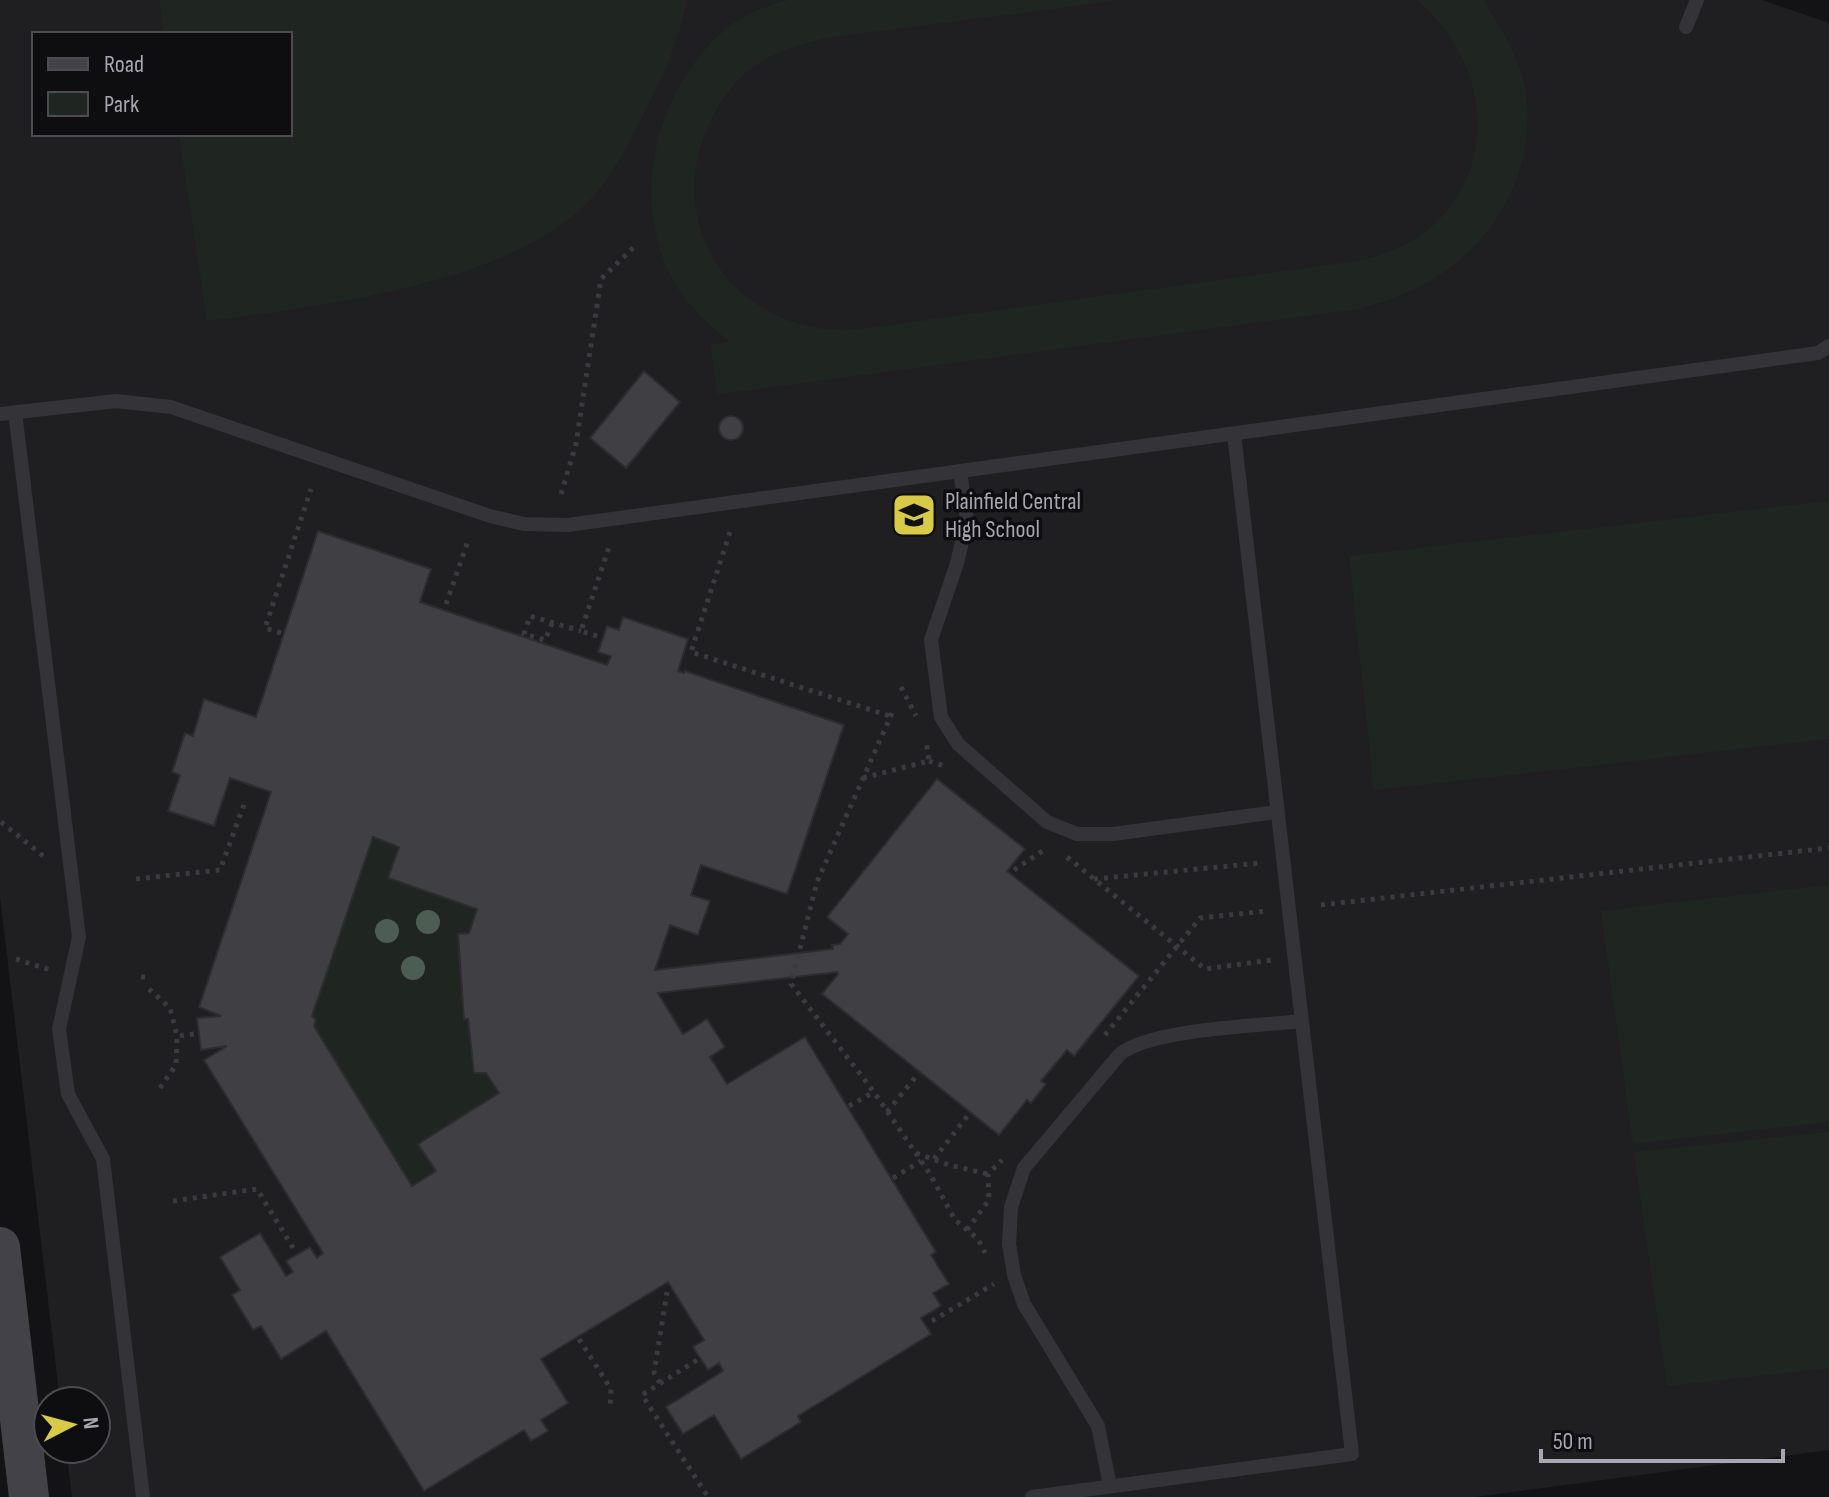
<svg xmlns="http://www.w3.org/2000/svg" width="1829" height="1497" viewBox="0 0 1829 1497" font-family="'Sofia Sans Condensed',sans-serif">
	<rect width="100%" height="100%" fill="#131214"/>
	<path fill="#1f1f21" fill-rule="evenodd" d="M0 0H1762L1829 23V1450L1476 1497H72L66 1449H96V1401H60L0 897ZM34 34H290V134H34Z"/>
	<g fill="#1f2621">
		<path d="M159 0H687C679 42 661 81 641 119 626 148 612 176 590 200 509 285 320 306 207 321L179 134H290V34H164Z"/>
		<path d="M788 0H1120L826 38C797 45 771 53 748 71 726 88 711 117 702 142 669 245 749 335 853 330L1350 262C1489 242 1519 87 1417 0H1483C1500 26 1519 57 1525 88 1538 163 1500 236 1438 276 1414 292 1386 301 1359 309L718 394 710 345 730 342C705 322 680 298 667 268 631 187 660 84 727 28 744 14 767 6 788 0Z"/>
		<path d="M1829 501V739L1374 790 1349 556Z"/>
		<path d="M373 837 399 847 388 878 477 909 469 933 458 935 464 1018 468 1019 474 1073H486L499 1093 419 1143 436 1171 412 1186 314 1026 316 1020 312 1016Z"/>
		<path d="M1829 885V1122L1633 1144 1601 911Z"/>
		<path d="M1829 1132V1368L1667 1386 1634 1152Z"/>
	</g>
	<g fill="#404044" stroke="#2d2d2f" stroke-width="2" fill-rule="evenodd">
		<path d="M644 371 680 402 626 468 590 438Z"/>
		<circle cx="731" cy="428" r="12"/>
		<path d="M318 531 431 569 420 602 607 665 611 656 598 652 607 626 619 630 623 617 688 639 678 671 684 673 685 671 844 725 787 894 701 865 691 895 710 901 698 935 670 925 655 970 833 949 832 945 840 944 848 934 827 917 937 779 1025 849 1007 871 1139 976 1074 1056 1067 1050 1041 1081 1046 1084 1031 1103 1027 1100 999 1135 822 994 838 974 837 972 658 993 683 1034 707 1019 725 1047 710 1057 727 1084 805 1037 936 1252 931 1255 949 1284 933 1293 941 1306 921 1318 931 1334 798 1416 801 1422 741 1459 714 1415 683 1434 666 1407 723 1371 719 1363 708 1370 693 1347 704 1340 668 1282 541 1359 568 1403 541 1420 548 1431 531 1441 524 1430 424 1491 326 1331 281 1359 261 1326 253 1330 232 1295 240 1290 220 1257 260 1233 286 1276 293 1272 286 1261 310 1247 317 1258 323 1253 204 1060 227 1046 201 1050 197 1018 221 1016 199 1007 271 792 230 778 214 826 168 811 180 775 172 772 185 733 193 736 204 699 256 717ZM373 837 399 847 388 878 477 909 469 933 458 934 464 1019H468L474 1073H486L499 1093 418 1144 436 1171 412 1186 314 1026 316 1020 312 1016Z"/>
	</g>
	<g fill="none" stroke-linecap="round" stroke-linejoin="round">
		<g stroke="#3a3a3f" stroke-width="5" stroke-dasharray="4 6" stroke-linecap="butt">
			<path d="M561 494 576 444 601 279 637 244"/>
			<path d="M730 532 691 652 890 716"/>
			<path d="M446 604 468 541"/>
			<path d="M552 623 545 640 524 634 530 616 581 631"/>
			<path d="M281 633 265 628 311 489"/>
			<path d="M597 636 581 631 609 547"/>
			<path d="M901 687 916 716"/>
			<path d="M892 713 817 882 791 984 874 1092 930 1174 955 1220 978 1239 985 1253"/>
			<path d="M929 761 947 767"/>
			<path d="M863 778 929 761 926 740"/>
			<path d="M1 822 47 859"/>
			<path d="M1067 857 1205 969 1272 960"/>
			<path d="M1014 870 1047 848"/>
			<path d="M136 879 220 870 245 802"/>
			<path d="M1094 879 1260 863"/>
			<path d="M1321 905 1829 848"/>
			<path d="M16 959 50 970"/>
			<path d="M141 977H148"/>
			<path d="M149 989 170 1008 177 1036"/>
			<path d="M1105 1035 1200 918 1267 911"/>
			<path d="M160 1088 176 1065 177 1036 194 1034"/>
			<path d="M849 1106 874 1092"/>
			<path d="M887 1112 918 1074"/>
			<path d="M916 1153 949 1165 988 1174"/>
			<path d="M934 1159 969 1114"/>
			<path d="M893 1178 921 1161"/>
			<path d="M173 1201 257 1189 295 1251"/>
			<path d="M967 1230 989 1200 988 1174 1002 1160"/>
			<path d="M932 1321 994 1284"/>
			<path d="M579 1339 611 1389 610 1409"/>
			<path d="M697 1360 642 1395 708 1497"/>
			<path d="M660 1383 654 1373 667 1292"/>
		</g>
		<g stroke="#343438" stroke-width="14">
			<path d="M1686 27 1697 0"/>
			<path d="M15 412 79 937 59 1029 68 1094 103 1159 143 1497"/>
			<path d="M0 414 116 401 171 407 490 516 524 524 568 525 1818 353 1829 346"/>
			<path d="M960 471 967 520 957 563 931 640 941 717 958 744 1047 822 1077 834H1113L1277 812"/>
			<path d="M1110 1486 1098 1426 1024 1304 1014 1275 1009 1244 1011 1207 1024 1168 1120 1054C1151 1029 1258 1026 1301 1021"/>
			<path d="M1032 1497 1352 1454 1234 434"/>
		</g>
		<path stroke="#424248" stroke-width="40" d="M0 1247 29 1497"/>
	</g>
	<g fill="#4e5d53">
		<circle cx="428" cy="922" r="12"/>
		<circle cx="387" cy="931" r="12"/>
		<circle cx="413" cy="968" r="12"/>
	</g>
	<defs>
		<g id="school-square" transform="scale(2.3)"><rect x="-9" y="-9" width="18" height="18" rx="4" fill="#d9ca45" stroke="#0e0d0f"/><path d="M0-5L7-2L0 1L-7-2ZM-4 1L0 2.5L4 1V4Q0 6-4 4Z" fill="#111"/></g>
	</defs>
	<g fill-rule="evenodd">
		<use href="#school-square" x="914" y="515"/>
	</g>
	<g text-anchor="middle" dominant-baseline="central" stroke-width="7" stroke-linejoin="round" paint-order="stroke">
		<g font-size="24" fill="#a6a7b2" stroke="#0e0d0f" text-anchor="start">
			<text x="945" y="501">Plainfield Central<tspan x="945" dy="28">High School</tspan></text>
		</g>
	</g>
	<rect x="32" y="32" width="260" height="104" fill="#0e0d0f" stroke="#4b4b50" stroke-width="2"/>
	<rect x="48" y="58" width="40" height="12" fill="#424248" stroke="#4b4b50" stroke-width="2"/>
	<text x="104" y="72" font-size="24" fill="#a6a7b2">Road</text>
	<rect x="48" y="92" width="40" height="24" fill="#1f2621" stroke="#4b4b50" stroke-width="2"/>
	<text x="104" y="112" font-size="24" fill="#a6a7b2">Park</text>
	<g transform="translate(72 1425) rotate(84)"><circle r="38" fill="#0e0d0f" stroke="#4b4b50" stroke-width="2"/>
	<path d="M0-6L14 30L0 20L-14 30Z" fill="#d9ca45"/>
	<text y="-12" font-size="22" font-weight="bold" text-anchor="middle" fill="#a6a7b2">N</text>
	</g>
	<path d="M1541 1449v12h242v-12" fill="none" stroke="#a6a7b2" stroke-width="4"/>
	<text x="1553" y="1449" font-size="24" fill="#a6a7b2" stroke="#0e0d0f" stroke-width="6" paint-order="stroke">50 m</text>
</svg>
